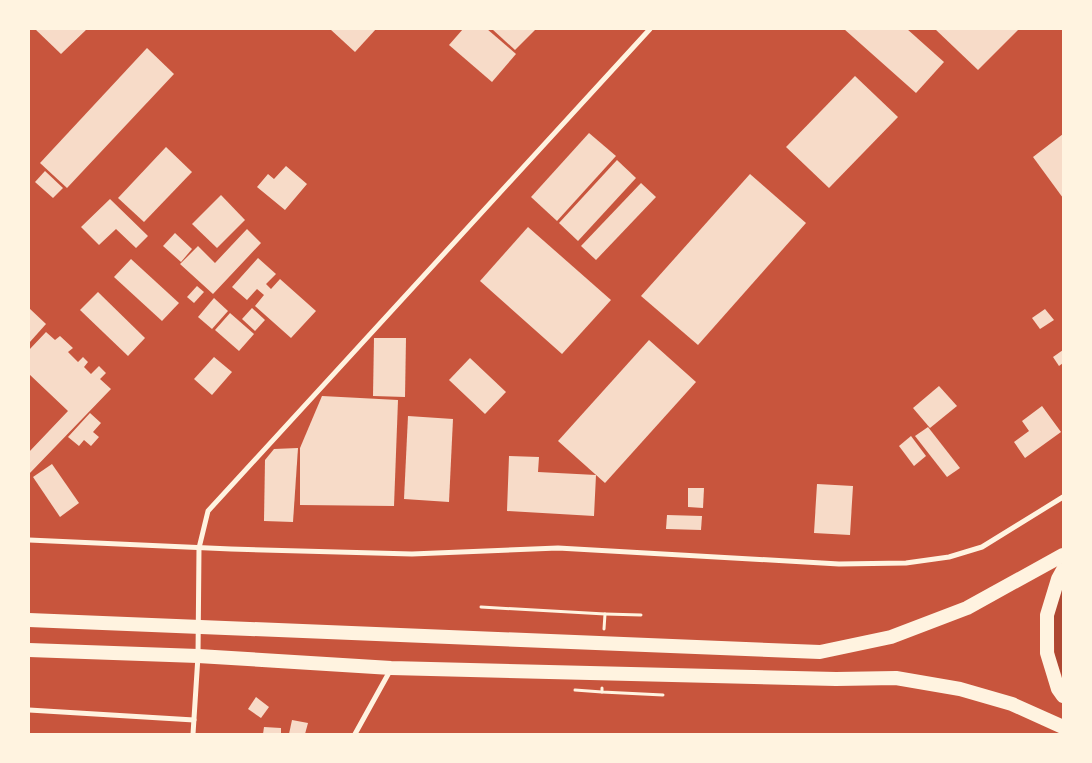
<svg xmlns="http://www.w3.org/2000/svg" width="1092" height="763" viewBox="0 0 1092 763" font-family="'IBM Plex Sans',sans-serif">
	<rect width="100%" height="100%" fill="#c8553d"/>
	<path fill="#ae4732" d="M1063 581V678L1055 658 1053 619Z"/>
	<g fill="#f7dbc8">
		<path d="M35 29H87L61 54Z"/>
		<path d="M330 29H376L355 52Z"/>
		<path d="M463 29H487L516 54 492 82 449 45Z"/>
		<path d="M492 29H536L515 50Z"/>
		<path d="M844 29H907L944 62 916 93Z"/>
		<path d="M935 29H1016L1018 30 978 70Z"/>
		<path d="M147 48 174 74 67 188 40 163Z"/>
		<path d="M855 76 898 117 829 188 786 147Z"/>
		<path d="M589 133 616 156 557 221 531 197Z"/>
		<path d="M1063 134V198L1033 157Z"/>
		<path d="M166 147 192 172 144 222 118 198Z"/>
		<path d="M617 160 636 178 578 241 559 223Z"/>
		<path d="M286 166 307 184 285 210 257 187 268 174 274 179Z"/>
		<path d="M45 171 63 188 53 198 35 182Z"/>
		<path d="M750 174 806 223 698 345 641 296Z"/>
		<path d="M641 183 656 197 596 260 581 246Z"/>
		<path d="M221 195 245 220 217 248 192 224Z"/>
		<path d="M110 199 148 236 136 248 116 229 99 245 81 227Z"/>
		<path d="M528 227 611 300 562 354 480 281Z"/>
		<path d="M247 229 261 243 213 294 180 264 198 246 215 263Z"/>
		<path d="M175 233 192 249 181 262 163 246Z"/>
		<path d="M258 258 276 274 266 284 271 289 280 279 316 311 291 338 255 306 264 295 257 289 247 300 232 287Z"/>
		<path d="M131 259 179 303 162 321 114 277Z"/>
		<path d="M197 286 204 292 194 303 187 297Z"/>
		<path d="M98 292 145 338 128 356 80 310Z"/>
		<path d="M214 298 228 311 212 329 198 317Z"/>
		<path d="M29 308 46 324 29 343Z"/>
		<path d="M252 308 265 320 255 331 242 319Z"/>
		<path d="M1045 309 1054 320 1040 329 1032 318Z"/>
		<path d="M230 313 254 334 239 351 215 330Z"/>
		<path d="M46 332 55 340 60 336 73 348 68 352 78 362 83 357 88 362 84 367 91 374 99 366 106 373 100 379 111 389 29 474V452L68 411 29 374V350Z"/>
		<path d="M374 338H406L405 397 373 396Z"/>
		<path d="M649 340 696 382 605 483 558 441Z"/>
		<path d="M1063 350V363L1059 366 1053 357Z"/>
		<path d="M214 357 232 372 212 395 194 379Z"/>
		<path d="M470 358 506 392 485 414 449 380Z"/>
		<path d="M939 386 957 406 930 428 913 408Z"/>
		<path d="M322 396 398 400 394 506 300 505V448Z"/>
		<path d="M1042 406 1061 432 1025 458 1014 442 1029 431 1022 421Z"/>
		<path d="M90 413 101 423 93 432 99 437 91 446 84 440 79 446 68 437Z"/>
		<path d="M408 416 453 419 449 502 404 499Z"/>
		<path d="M928 427 960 468 947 477 915 436Z"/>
		<path d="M911 436 926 456 914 466 899 446Z"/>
		<path d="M298 448 293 522 264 521 265 460 274 449Z"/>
		<path d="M509 456 539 457 538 472 596 475 594 516 507 511Z"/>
		<path d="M52 464 79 503 60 517 33 477Z"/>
		<path d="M817 484 853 486 850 535 814 533Z"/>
		<path d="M688 488H704L703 508 688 507Z"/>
		<path d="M667 515 702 516 701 530 666 529Z"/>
		<path d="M256 697 269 707 261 718 248 709Z"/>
		<path d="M292 720 308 723 305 734H289Z"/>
		<path d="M264 727 281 728V734H263Z"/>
	</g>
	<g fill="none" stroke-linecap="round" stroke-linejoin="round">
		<g stroke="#fff3e0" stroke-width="3">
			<path d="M481 607 605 614 604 629"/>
			<path d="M605 614 641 615"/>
			<path d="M602 688V692L663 695"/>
			<path d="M575 690 602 692"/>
		</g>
		<g stroke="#fff3e0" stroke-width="5">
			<path d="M29 540 231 549 412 554 558 548 839 564 906 563 949 557 982 547 1063 497"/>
			<path d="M29 710 194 720"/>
			<path d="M193 734 198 656 199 548 208 511 650 29"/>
			<path d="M355 734 391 669"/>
		</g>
		<g stroke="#fff3e0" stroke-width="14">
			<path d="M1063 570 1058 579 1047 615V653L1058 689 1063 696"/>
			<path d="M29 620 820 652 891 637 967 608 1063 555"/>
			<path d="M29 650 198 656 391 668 836 679 896 678 960 689 1012 704 1063 727"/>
		</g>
	</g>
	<rect width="1092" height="763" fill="none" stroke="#fff3e0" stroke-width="60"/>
</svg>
